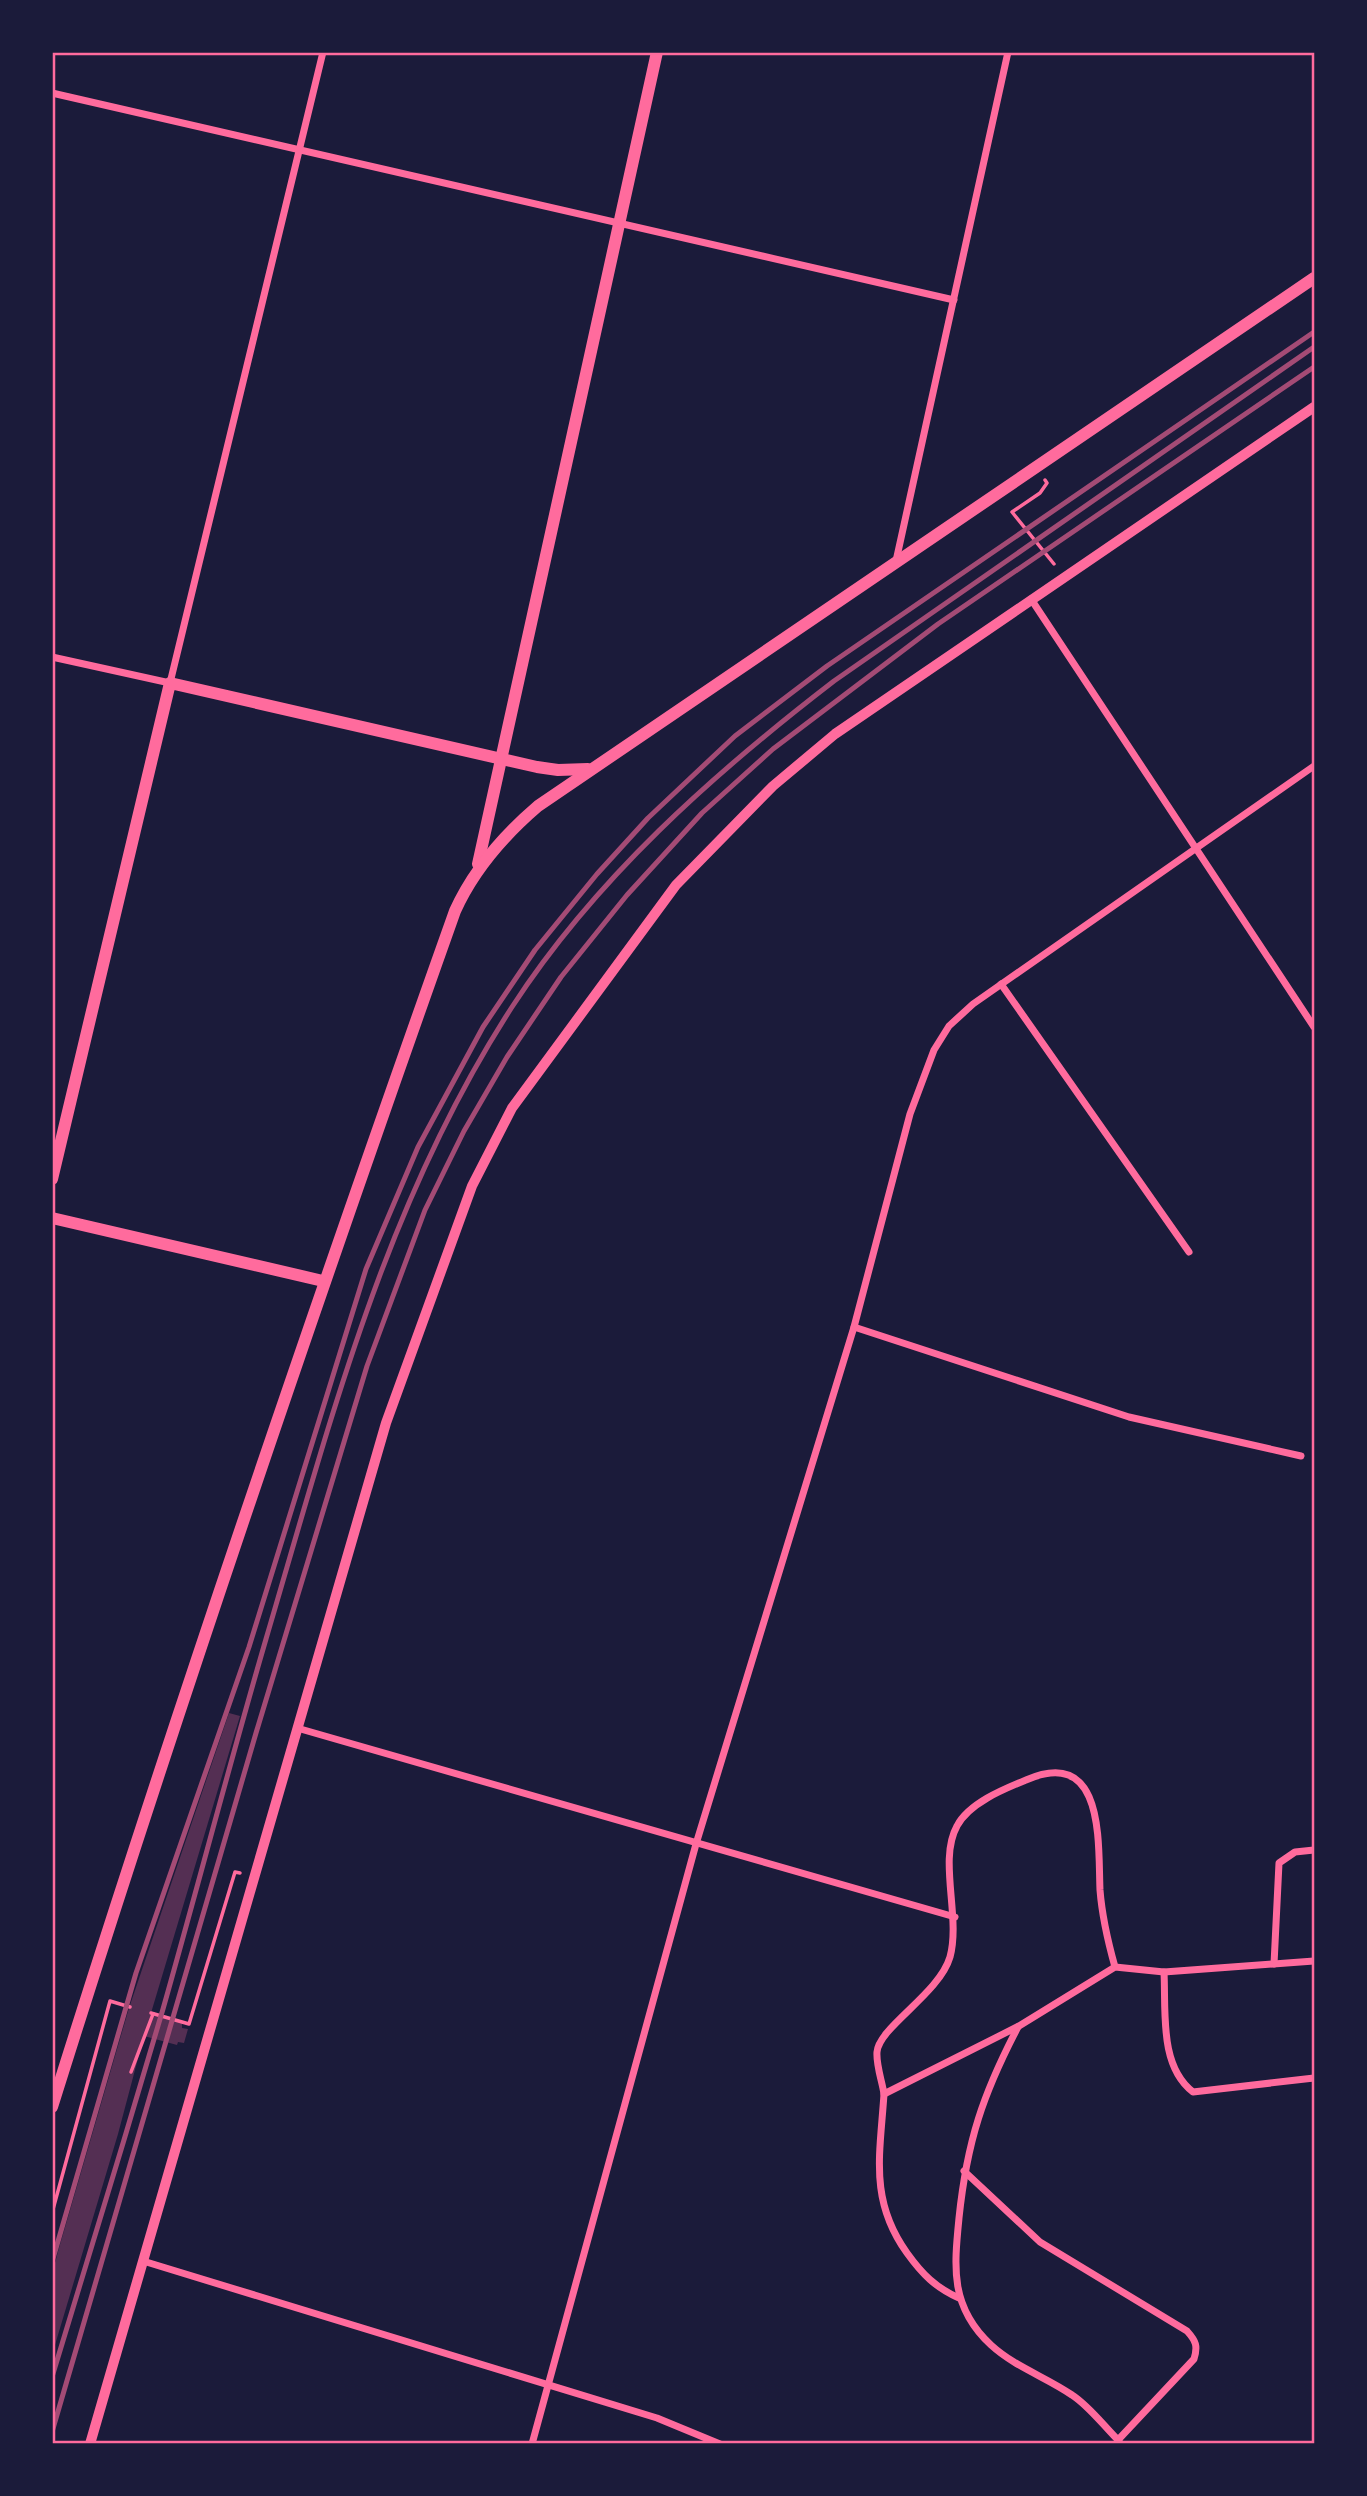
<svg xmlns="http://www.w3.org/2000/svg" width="1367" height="2496" viewBox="0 0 1367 2496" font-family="'Work Sans',sans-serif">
	<rect width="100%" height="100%" fill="#1b1b3a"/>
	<path fill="#542f53" d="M229 1713 240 1716 151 2013 182 2023V2028L188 2029 184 2043 178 2042 177 2045 144 2036 118 2134 52 2355V2274L59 2248 129 2008Z"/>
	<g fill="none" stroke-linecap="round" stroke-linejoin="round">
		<g stroke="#ff6b9d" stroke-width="3.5">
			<path d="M1045 480 1047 483 1040 493 1012 512 1054 564"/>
			<path d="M151 2013 189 2024 235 1872 240 1873"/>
			<path d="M131 2072 153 2014"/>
			<path d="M52 2213 110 2001 130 2007"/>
		</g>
		<g stroke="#ff6b9d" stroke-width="7">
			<path d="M52 93 954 300"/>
			<path d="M896 561 1008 52"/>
			<path d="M1031 599 1314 1027"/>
			<path d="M52 657 170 683 323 52"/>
			<path d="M1001 984 1189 1252"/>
			<path d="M854 1327 1129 1417 1301 1456"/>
			<path d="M297 1728 955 1917"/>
			<path d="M1274 1964 1279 1863 1295 1852 1314 1850"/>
			<path d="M1115 1967C1108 1942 1102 1916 1100 1890 1098 1842 1105 1746 1026 1780 1004 1789 969 1803 957 1826 938 1860 961 1917 950 1957 939 1994 879 2027 877 2052 876 2065 882 2081 884 2094L1019 2026 1115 1967 1164 1972 1314 1961"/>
			<path d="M1164 1972C1166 2011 1159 2066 1193 2092L1314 2078"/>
			<path d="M1018 2027C983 2094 967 2141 959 2218 954 2268 950 2307 991 2345 1015 2367 1046 2377 1072 2395 1089 2406 1103 2425 1118 2440"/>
			<path d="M884 2094C880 2155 869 2200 907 2253 922 2274 936 2288 959 2298"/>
			<path d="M964 2171 1040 2242 1187 2331C1196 2341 1198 2346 1194 2359L1118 2440 1120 2443"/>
			<path d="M143 2261 657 2418 720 2444"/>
			<path d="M532 2444 696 1844 854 1327 910 1114 934 1050 949 1026 973 1004 1314 766"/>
		</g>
		<path stroke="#ff6b9d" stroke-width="10" d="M90 2444 386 1423 472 1186 512 1108 676 885 773 786 835 734 1314 407"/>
		<g stroke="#ff6b9d" stroke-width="12">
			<path d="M478 864 657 52"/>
			<path d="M52 1179 170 683 537 767 558 770 588 769"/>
			<path d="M52 1218 323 1281"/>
			<path d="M52 2107C178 1705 314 1308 455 911 474 869 503 836 538 806L1314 278"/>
		</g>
		<g stroke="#a44b75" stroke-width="5">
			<path d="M52 2262 136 1973 249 1647 366 1269 418 1147 483 1027 535 950 597 874 648 818 735 736 827 666 1314 332"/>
			<path d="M52 2377C89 2254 127 2132 163 2009 198 1886 230 1762 266 1639 331 1419 385 1203 512 1007 595 879 713 774 834 681L1314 347"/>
			<path d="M52 2432 256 1733 367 1366 425 1210 464 1131 507 1057 561 977 627 895 702 813 773 749 938 624 1314 367"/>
		</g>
	</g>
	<rect width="1367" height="2496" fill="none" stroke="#1b1b3a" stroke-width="108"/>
	<rect x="54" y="54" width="1259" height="2388" fill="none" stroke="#ff6b9d" stroke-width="2.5"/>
</svg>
